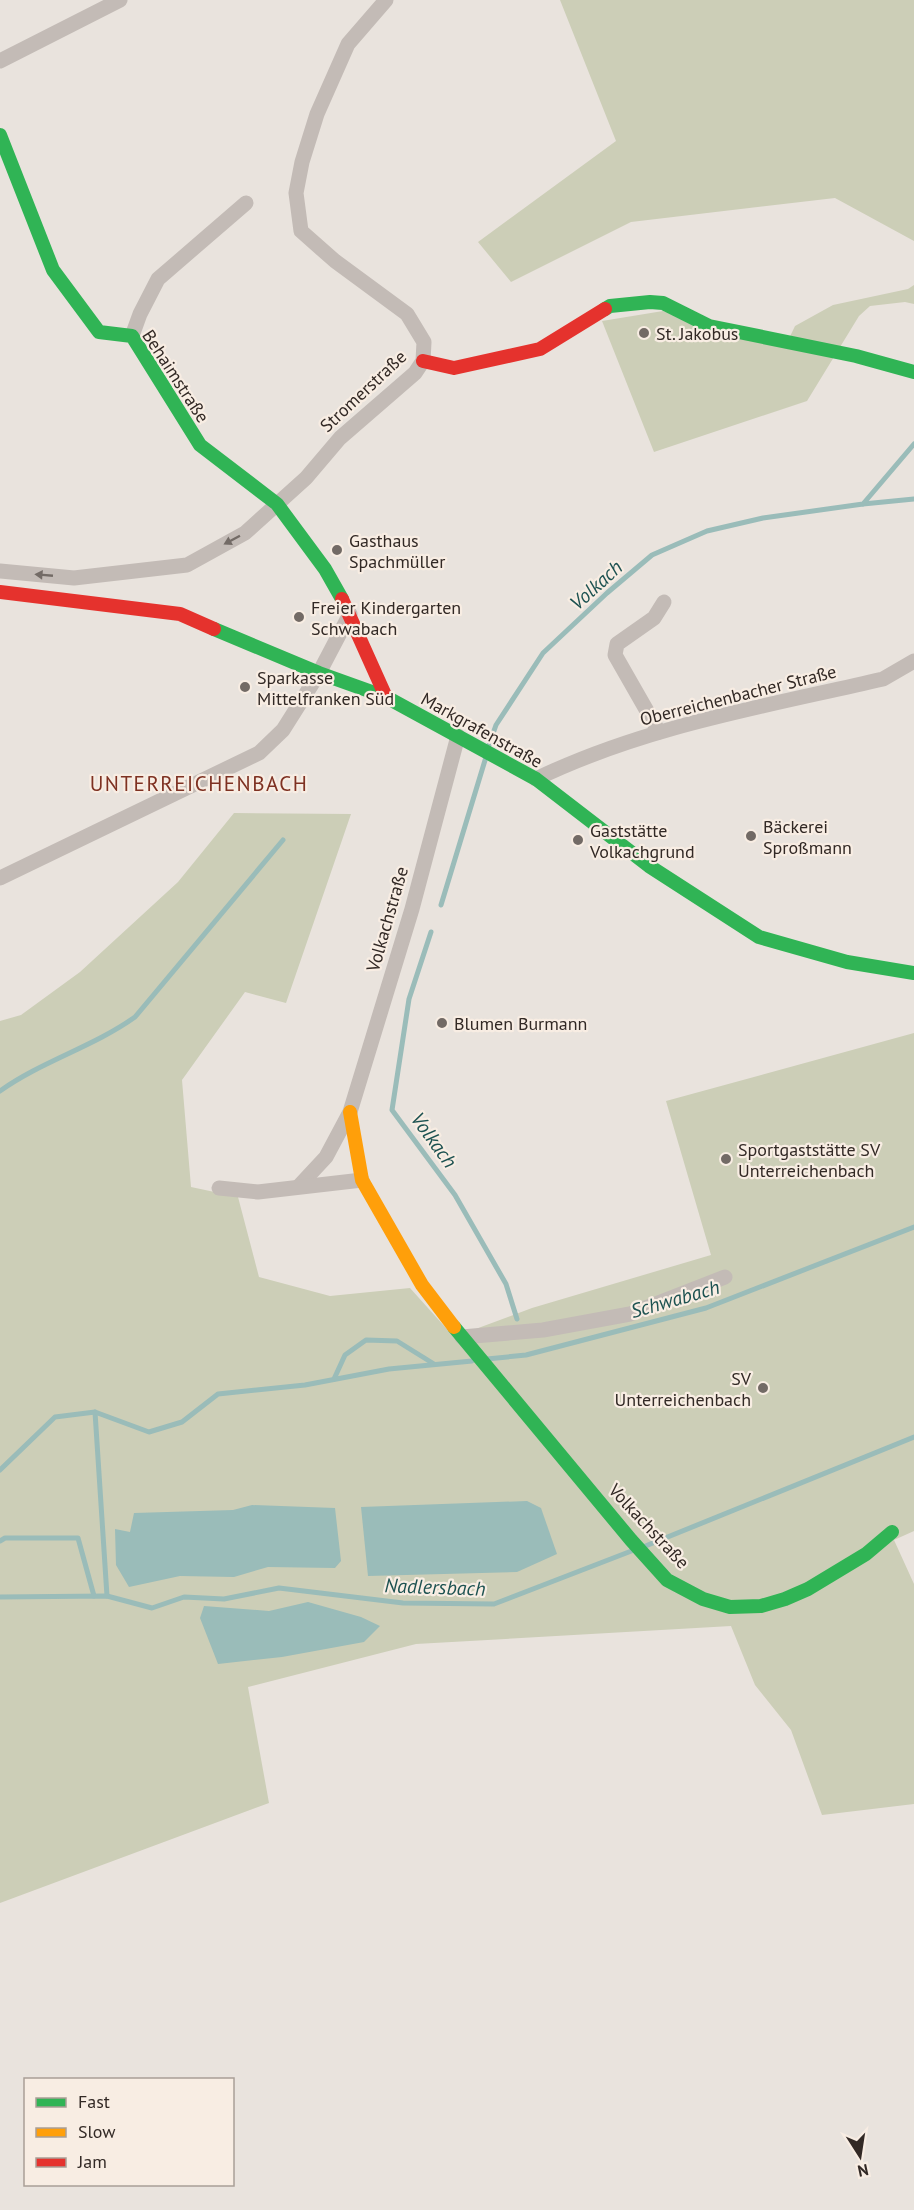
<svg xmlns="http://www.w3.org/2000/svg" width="914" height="2210" viewBox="0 0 914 2210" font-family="'PT Sans',sans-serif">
	<rect width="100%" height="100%" fill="#e9e3dd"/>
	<g fill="#ccceb7">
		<path d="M560 0H914V241L835 198 631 222 511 282 478 242 616 141Z"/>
		<path d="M914 285V304L905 302 870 306 859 316 807 401 654 452 602 321 663 311 786 345 795 326 833 305 908 289Z"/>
		<path d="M234 813 351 814 286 1003 245 992 182 1080 191 1187 238 1197 259 1277 330 1296 410 1288 454 1337 532 1308 711 1255 666 1101 914 1033V1531L894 1540 914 1584V1804L822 1815 791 1730 755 1685 731 1626 416 1644 248 1687 269 1803 0 1903V1021L21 1015 80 972 178 882Z"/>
	</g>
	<g fill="#9abcb9">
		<path d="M527 1501 541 1508 557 1554 517 1572 368 1576 361 1507Z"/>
		<path d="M252 1505 335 1508 341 1561 335 1568 268 1567 234 1577 180 1576 129 1587 116 1565 115 1529 130 1532 134 1513 233 1510Z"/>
		<path d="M308 1602 361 1617 380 1626 364 1642 282 1657 218 1664 200 1618 204 1606 269 1611Z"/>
	</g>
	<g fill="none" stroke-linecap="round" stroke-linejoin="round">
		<g stroke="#9abcb9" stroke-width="5">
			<path d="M863 504 914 499"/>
			<path d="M488 748 496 725 543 653 607 593 652 555 707 531 763 518 863 504 914 444"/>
			<path d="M441 905 486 757"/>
			<path d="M431 932 409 999 392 1110 455 1195 506 1284 517 1319"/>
			<path d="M0 1091C42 1061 93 1047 135 1017L283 840"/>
			<path d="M487 1359 526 1355 706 1308 914 1227"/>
			<path d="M334 1379 345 1355 366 1340 397 1341 434 1364"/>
			<path d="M95 1412 107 1596"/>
			<path d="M0 1470 55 1417 95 1412 149 1432 182 1422 218 1394 305 1385 389 1369 472 1361"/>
			<path d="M0 1541 5 1538H78L94 1596"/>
			<path d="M643 1547 914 1437"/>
			<path d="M0 1597 107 1596 152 1608 184 1597 224 1599 279 1588 403 1603 494 1604 634 1550"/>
		</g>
		<g stroke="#c3bbb6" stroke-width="15">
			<path d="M0 61 120 0"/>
			<path d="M132 336 140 314 158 279 246 203"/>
			<path d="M0 571 74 578 187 565 245 533 306 478 340 438 415 373 423 361 424 342 407 314 335 261 301 231 296 193 302 162 317 114 348 44 386 0"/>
			<path d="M659 732 615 655 617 644 654 618 664 602"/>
			<path d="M536 779C645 726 767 706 883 679L914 661"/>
			<path d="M0 878 259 753 283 730 319 673 350 614"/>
			<path d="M299 1186 326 1157 350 1112 412 909 458 736"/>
			<path d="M219 1188 258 1192 362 1180"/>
			<path d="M462 1337 543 1330 630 1314 725 1277"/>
		</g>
		<g stroke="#30b455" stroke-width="14">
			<path d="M0 135 53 270 99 332 132 336 200 445 277 504 325 569 342 599"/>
			<path d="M605 309 610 306 650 302 663 303 709 326 856 356 914 372"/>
			<path d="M214 629 319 673 386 697 536 779 649 866 759 937 847 962 914 973"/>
			<path d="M454 1327 631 1540 667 1580 703 1599 730 1607 761 1606 785 1599 808 1589 866 1554 892 1532"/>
		</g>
		<path stroke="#ff9f0a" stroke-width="14" d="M350 1112 362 1180 422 1285 454 1327"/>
		<g stroke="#e5322d" stroke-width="14">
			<path d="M423 361 454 368 540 349 605 309"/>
			<path d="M0 592 180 614 214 629"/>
			<path d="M342 599 386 697"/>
		</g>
	</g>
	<defs><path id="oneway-solid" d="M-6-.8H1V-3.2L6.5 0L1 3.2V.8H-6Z" transform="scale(1.5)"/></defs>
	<g fill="#736b66">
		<use href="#oneway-solid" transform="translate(232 540) rotate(152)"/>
		<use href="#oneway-solid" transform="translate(44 575) rotate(-175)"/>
	</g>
	<g fill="#726a65" stroke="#f8ede3" stroke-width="2">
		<circle cx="644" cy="333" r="6"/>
		<circle cx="337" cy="550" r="6"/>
		<circle cx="299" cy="617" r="6"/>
		<circle cx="245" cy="687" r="6"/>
		<circle cx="751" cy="836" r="6"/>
		<circle cx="578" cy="840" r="6"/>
		<circle cx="442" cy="1023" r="6"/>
		<circle cx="726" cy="1159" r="6"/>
		<circle cx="763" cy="1388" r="6"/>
	</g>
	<g text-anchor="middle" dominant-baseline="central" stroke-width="4.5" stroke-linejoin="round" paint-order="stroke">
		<g font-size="18" fill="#322925" stroke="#f8ede3" text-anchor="start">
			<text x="656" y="333">St. Jakobus</text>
			<text x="349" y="540">Gasthaus<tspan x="349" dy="21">Spachmüller</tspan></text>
			<text x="311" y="607">Freier Kindergarten<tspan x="311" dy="21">Schwabach</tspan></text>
			<text x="257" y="677">Sparkasse<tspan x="257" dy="21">Mittelfranken Süd</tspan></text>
			<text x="763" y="826">Bäckerei<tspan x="763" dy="21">Sproßmann</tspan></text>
			<text x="590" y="830">Gaststätte<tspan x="590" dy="21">Volkachgrund</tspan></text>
			<text x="454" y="1023">Blumen Burmann</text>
			<text x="738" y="1149">Sportgaststätte SV<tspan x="738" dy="21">Unterreichenbach</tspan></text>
			<text x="751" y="1378" text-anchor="end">SV<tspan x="751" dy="21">Unterreichenbach</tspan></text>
		</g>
		<g font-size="18" fill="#322925" stroke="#f8ede3">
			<text transform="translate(176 376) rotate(57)">Behaimstraße</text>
			<text transform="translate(363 391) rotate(-43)">Stromerstraße</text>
			<text transform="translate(738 695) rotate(-14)">Oberreichenbacher Straße</text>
			<text transform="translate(482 730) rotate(29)">Markgrafenstraße</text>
			<text transform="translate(387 919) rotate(-74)">Volkachstraße</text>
			<text transform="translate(649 1526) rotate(47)">Volkachstraße</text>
		</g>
		<g font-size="20" font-style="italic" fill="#1d5251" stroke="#f8ede3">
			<text transform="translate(596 585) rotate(-42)">Volkach</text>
			<text transform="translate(434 1140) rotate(54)">Volkach</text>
			<text transform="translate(675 1299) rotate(-16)">Schwabach</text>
			<text transform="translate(435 1587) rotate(2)">Nadlersbach</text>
		</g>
		<g font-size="21" letter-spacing="1.5" fill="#7e3122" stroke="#f8ede3">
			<text x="199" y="783">UNTERREICHENBACH</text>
		</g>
	</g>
	<rect x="24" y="2078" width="210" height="108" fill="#f8ede3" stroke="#a99f97" stroke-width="1.5"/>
	<rect x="36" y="2098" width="30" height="9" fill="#30b455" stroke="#a99f97" stroke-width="1.5"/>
	<text x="78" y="2108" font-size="18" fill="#322925">Fast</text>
	<rect x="36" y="2128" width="30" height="9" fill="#ff9f0a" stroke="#a99f97" stroke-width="1.5"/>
	<text x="78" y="2138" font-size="18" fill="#322925">Slow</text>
	<rect x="36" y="2158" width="30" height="9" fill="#e5322d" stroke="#a99f97" stroke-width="1.5"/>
	<text x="78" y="2168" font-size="18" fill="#322925">Jam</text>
	<g transform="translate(860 2156) rotate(168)" stroke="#f8ede3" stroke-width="4.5" paint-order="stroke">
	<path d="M0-4.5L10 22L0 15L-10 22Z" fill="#322925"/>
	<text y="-9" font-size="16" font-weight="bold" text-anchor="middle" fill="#322925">N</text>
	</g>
</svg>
